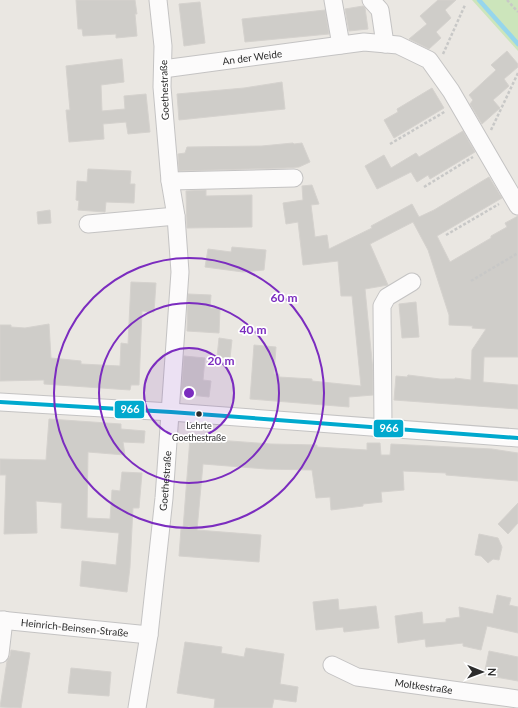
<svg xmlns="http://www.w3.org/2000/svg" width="518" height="708" viewBox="0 0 518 708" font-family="Lato,sans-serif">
	<rect width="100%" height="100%" fill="#eae7e2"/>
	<path fill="#cce5bb" d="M472 0H518V51Z"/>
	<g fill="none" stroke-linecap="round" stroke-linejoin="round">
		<path stroke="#96d6ec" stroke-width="4.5" d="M479 0 518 44"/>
	</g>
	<g fill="#cfcdc9" stroke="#d5d2ce">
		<path d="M76 0H135L137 14H135L137 36 116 38V34L83 36 82 29H78Z"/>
		<path d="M438 0H456L445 10 451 18 436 32 441 38 429 49 409 39 427 24 420 16Z"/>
		<path d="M200 2 205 43 184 46 179 4Z"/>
		<path d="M363 6 365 8 368 29 349 31 345 9Z"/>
		<path d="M325 10 329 34 245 42 242 19Z"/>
		<path d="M507 51 518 64V67L504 79 509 86 493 100 500 108 482 124 470 104 473 100 469 95 496 70 491 65Z"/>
		<path d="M122 59 124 82 101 85 102 111 125 109 124 96 146 94 150 132 128 134 126 122 103 124 104 139 69 142 66 110H70L66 66Z"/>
		<path d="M282 82 285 109 179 120 177 94 244 88Z"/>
		<path d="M432 88 444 108 394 138 384 120 398 112 397 109Z"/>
		<path d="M463 131 475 152 430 179 428 175 417 182 411 172 377 189 365 166 384 155 391 168 416 153 419 157Z"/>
		<path d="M293 143 294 144 302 143 310 162 299 167 284 168 179 171 178 154 185 153 187 147 262 146Z"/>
		<path d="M88 169 131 171 130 184H135L134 203 106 202 105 212 78 210 79 201 76 200 77 181 87 182Z"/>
		<path d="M489 177 502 198 437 236 450 262 491 238V236L507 227 505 223 518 216V357H484L483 382 518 385V409L394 400 396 376 407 377 408 375 440 379H455V378L471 380 472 350 486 329 472 328 473 326 449 325V315L428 250 413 222 370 244 388 285 365 289 373 371V395L349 397V407L250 399 254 345 276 347 274 374H279V377L312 379V381L361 386 352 296H341L338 261 303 265 298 222 286 224 283 203 303 200 302 186 312 185 319 204 311 205 315 237 327 235 329 249 372 228 371 226 412 204 419 217 434 210Z"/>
		<path d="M206 190V196L252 195V227L187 228 186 191Z"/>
		<path d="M50 210 51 223 38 224 37 212Z"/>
		<path d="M232 247 266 250 264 270 243 272 205 267 208 249 231 252Z"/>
		<path d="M131 282 156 283 154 312 142 311 139 385H131L130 390 44 384V380L0 381V325H11V327L25 328 49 324 51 358 81 361V364L120 366 121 343 128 344Z"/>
		<path d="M188 294 211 295 210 308 220 309 219 333 187 331Z"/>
		<path d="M416 302 419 337 402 338 399 304Z"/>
		<path d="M219 338 232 340 230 358 217 357Z"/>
		<path d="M184 356 205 358 203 380 211 381 209 397 181 394Z"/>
		<path d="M49 419 121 424V429L145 431 144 443 123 442 125 455 88 452 87 518 110 519 112 490 120 491 122 472 142 473 139 508H133L130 567 127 592 80 586 82 561 116 565 119 533 61 528 62 503 36 501 37 533 4 534 6 475H0V459L46 460Z"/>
		<path d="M190 438 271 444 317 445V447L367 450V443H380L381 455H390L391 444 492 449 518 453V481L446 475V473L403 471 404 490 381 492 382 502 363 504V506L331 510 330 497 316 498 312 470 266 469 203 464 197 530 261 535 259 562 179 556 181 529H183Z"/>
		<path d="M518 503V523L508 534 498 524Z"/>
		<path d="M479 534 498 538 502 547 499 560 493 559 488 563 481 556 475 555Z"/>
		<path d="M497 595 511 598 509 605 518 607V633L487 626 481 650 463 646V643L426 647 425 639 398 643 395 616 422 612 423 624 446 622V619L460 617 459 607 493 614Z"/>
		<path d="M338 599 339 610 376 606 379 628 344 632 343 627 316 630 313 602Z"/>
		<path d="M185 642 222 647 221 653 244 657 246 648 284 654 280 684 298 687 296 702 274 699 272 708H214L215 699 177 693Z"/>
		<path d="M11 650 30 653 21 708 0 707 7 661 10 656Z"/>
		<path d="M489 651 518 657V681L484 675Z"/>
		<path d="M71 668 111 672 109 696 68 693Z"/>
	</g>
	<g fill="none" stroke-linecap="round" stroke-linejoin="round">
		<g stroke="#c4c3c3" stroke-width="19">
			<g id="minor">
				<path d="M333 0 341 45"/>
				<path d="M371 0 380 10 385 44"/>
				<path id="s1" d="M163 69 364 42 398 45 429 60 451 91 518 206"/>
				<path d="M170 181 294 178"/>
				<path d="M88 224 176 216"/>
				<path d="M0 402 171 412 518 438"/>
				<path d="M383 427 382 306 387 297 412 282"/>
				<path id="s2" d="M0 620 149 635"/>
				<path d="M0 654 4 620"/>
				<path id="s3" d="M332 665 357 677 518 699"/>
				<path id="s4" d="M137 708 149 635 164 498 180 272 176 216 170 181 162 87 163 46 158 0"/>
			</g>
		</g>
		<g stroke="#c8c8c7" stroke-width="2.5" stroke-dasharray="3 2" stroke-linecap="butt">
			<path d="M507 0 518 12"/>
			<path d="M443 54 465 5"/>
			<path d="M491 130 518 73"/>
			<path d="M390 144 446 111"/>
			<path d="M424 187 473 157"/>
			<path d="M446 235 499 204"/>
			<path d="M471 281 518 253"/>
		</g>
		<use href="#minor" stroke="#fcfbfb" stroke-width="17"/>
		<g stroke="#fff" stroke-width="7">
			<path id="bus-1" d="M0 402 171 412 518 438"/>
		</g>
		<use href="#bus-1" stroke="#00a9ce" stroke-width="4"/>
	</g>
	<circle cx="189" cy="393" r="45" fill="#7b2cbf" fill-opacity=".12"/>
	<g fill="none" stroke="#7b2cbf" stroke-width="2">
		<circle cx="189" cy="393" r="45"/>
		<circle cx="189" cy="393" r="90"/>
		<circle cx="189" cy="393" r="135"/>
	</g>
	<circle fill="#2c2c2c" stroke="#fff" stroke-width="1.5" cx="199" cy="414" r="3.5"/>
	<g text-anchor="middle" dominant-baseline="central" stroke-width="3.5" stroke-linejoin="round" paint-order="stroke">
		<g font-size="9" fill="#2c2c2c" stroke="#fff">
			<text x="199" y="425">Lehrte<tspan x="199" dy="12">Goethestraße</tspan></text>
		</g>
		<g font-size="10" fill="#2c2c2c" stroke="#fff">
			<text stroke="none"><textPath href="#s1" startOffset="90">An der Weide</textPath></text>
			<text transform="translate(164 90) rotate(-92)">Goethestraße</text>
			<text stroke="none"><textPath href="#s4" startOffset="229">Goethestraße</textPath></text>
			<text stroke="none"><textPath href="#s2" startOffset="75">Heinrich-Beinsen-Straße</textPath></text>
			<text stroke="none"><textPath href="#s3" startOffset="95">Moltkestraße</textPath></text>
		</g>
	</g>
	<circle cx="189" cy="393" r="6" fill="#7b2cbf" stroke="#fff" stroke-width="2"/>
	<g font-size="12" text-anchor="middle" font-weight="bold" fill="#7b2cbf" stroke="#fff" stroke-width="3.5" stroke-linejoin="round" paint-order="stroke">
		<text x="284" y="302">60 m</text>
		<text x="253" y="334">40 m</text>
		<text x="221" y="365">20 m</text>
	</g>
	<g stroke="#fff" stroke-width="1.5">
		<rect x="114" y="400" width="31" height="19" rx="4" fill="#00a9ce"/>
		<rect x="373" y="419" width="31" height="19" rx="4" fill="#00a9ce"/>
	</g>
	<g font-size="11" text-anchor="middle" font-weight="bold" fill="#fff">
		<text x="130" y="413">966</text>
		<text x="389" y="432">966</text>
	</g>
	<g transform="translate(482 672) rotate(91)" stroke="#ffffff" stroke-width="3" paint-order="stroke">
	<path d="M0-3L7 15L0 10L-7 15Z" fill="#2c2c2c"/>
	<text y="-6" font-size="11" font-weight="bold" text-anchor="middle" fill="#2c2c2c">N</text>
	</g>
</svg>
